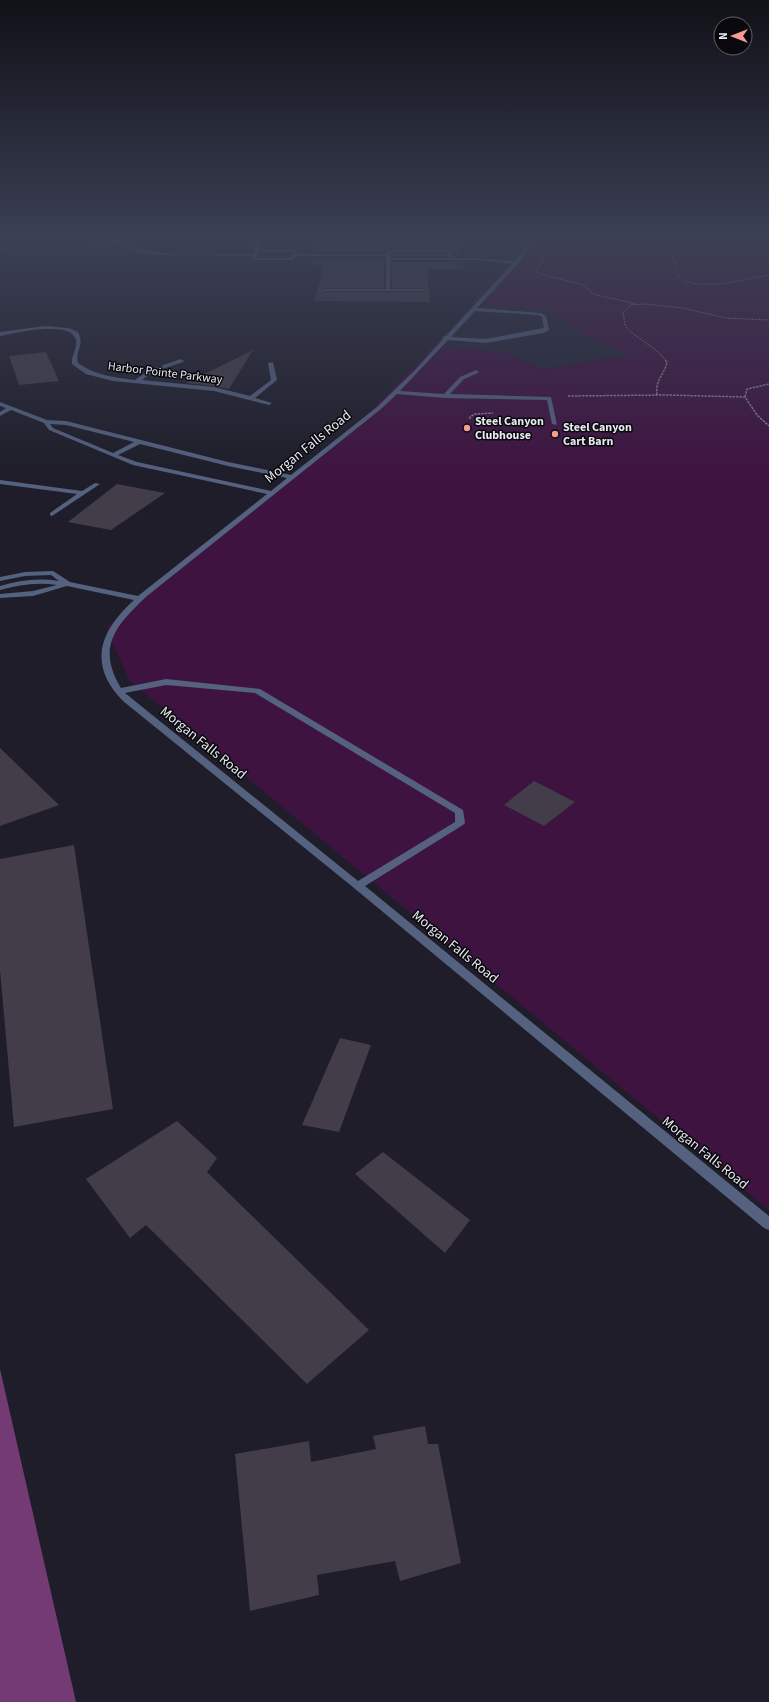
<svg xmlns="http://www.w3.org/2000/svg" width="769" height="1702" viewBox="0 0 769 1702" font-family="'Source Sans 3',sans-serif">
	<rect width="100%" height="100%" fill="#1e1d29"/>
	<path fill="#252436" d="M472 304 551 310 580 333 630 355 542 369 507 353 435 345Z"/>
	<path fill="#3f1340" d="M536 238H769V1210L129 680 106 628 188 555 273 493 344 438 435 345 507 353 542 369 630 355 580 333 551 310 472 304 481 291Z"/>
	<path fill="#743a74" d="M0 1369 76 1702H0Z"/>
	<g fill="#433d49">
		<path d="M375 242H458L461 256H455L452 250 449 248H388L385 250 384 252H315L317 246H375Z"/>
		<path d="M392 254H446L447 256H392Z"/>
		<path d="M314 258H384V288H323L326 292H425L422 288H392V262H462L463 269H427L430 302 314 301 324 265H312Z"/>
		<path d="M253 350 229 389 214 386 186 383Z"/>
		<path d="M46 352 59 381 19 385 9 356Z"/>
		<path d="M117 484 165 493 111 530 68 522Z"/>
		<path d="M0 748 59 805 0 826Z"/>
		<path d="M534 781 575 802 544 826 504 805Z"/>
		<path d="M74 845 113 1109 14 1127 0 970V859Z"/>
		<path d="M340 1038 371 1045 339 1132 302 1125Z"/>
		<path d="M177 1121 217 1158 207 1172 369 1330 307 1384 146 1225 130 1238 86 1179Z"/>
		<path d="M383 1152 470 1220 445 1253 355 1174Z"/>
		<path d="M425 1426 428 1444H438L461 1563 400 1581 395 1561 317 1575 319 1595 250 1611 235 1454 309 1441 311 1462 376 1449 373 1436Z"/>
	</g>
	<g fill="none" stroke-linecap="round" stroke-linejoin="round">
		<g stroke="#85858f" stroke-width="1" stroke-dasharray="2 1" stroke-linecap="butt">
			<path d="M666 238 670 242 669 251 675 262 677 273 679 277 686 282 696 284H722L769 275"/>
			<path d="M540 254 543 258 537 270 538 273 583 285 593 294 636 304"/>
			<path d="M666 361C656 346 631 336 625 325 624 321 624 316 623 312L631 305 645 304 683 308 726 318 769 320"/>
		</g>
		<g stroke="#85858f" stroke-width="1.5" stroke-dasharray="2.5 1" stroke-linecap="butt">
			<path d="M657 395C655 379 664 376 667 362L665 360"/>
			<path d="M568 396 665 395 745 397 757 415 769 426"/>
			<path d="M745 397 747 389 769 384"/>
			<path d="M470 419V417L475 414 493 413"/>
		</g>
		<g fill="#54617f" fill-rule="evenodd">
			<path d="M45 238H53L47 240Z"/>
			<path d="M82 238C89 238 95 243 101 243 111 242 120 238 127 238L126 240 119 243C160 259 210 253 253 254L258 238H262L259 250H296L298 251 297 254H386V251L388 250H449L451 251 454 258H478L514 261 533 238H537L518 264 477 308 541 313 546 316 549 330 543 333 486 343 448 340 400 391 444 394 460 377 476 370 479 372 478 373 464 379 450 394 551 397 557 425 552 424 547 400 445 398 397 394 381 409 147 596C116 625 96 647 121 688L166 679 260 689 463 810 465 823 463 825 365 886 769 1216V1230L764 1228 354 888 123 701C87 664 100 631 134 600L67 586 33 596 0 598V594L33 591 57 585C37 582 19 585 0 590V586C20 580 38 578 59 581L51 575 25 576 0 581V577L25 572 53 571 70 582 138 596 267 494 133 465 49 430 44 423 11 410 0 416V412L6 408 0 406V402L47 420 66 421 228 462 291 475 377 407 415 370 443 339V337L446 336 512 264 478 260H391L390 289H422L424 291H326L324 289H386V256H297L293 260H254L252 259 253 256 154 255 131 251 115 244 98 245ZM258 252H294L291 258H257ZM390 252H447L449 258H391ZM475 311 538 315 542 317 544 328 486 339 451 337ZM50 424 66 425 134 442 113 453 53 428ZM140 444 228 466 287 478 271 491 137 462 118 455ZM166 685 255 693 455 813V822L358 881 125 693Z"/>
			<path d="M0 249H5V250L0 251Z"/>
			<path d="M45 326 69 328 78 332C85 346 75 350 78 363 97 376 113 377 135 380L149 370 181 359 184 361 183 362 153 372 142 380 214 387 250 396 271 380 268 363 273 362 277 380 255 398 272 403 269 405 214 391 113 381 86 374 72 364C71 355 78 347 76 340 71 319 15 333 0 336V332Z"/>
			<path d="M0 480 82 491 95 483 100 484 52 516 50 515V513L77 494 0 484Z"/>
		</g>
	</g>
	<linearGradient id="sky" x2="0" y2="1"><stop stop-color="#101017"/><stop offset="0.5" stop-color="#3b4054"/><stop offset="1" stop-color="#3b4054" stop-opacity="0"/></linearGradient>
	<rect width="769" height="477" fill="url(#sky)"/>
	<g fill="#f59c92" stroke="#08080d" stroke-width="1.5">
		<circle cx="467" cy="428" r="4"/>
		<circle cx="555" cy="434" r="4"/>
	</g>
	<g text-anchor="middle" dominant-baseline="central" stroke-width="3" stroke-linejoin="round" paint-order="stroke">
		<g font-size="12" fill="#e8e8f0" stroke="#08080d">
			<text transform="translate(165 373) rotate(7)">Harbor Pointe Parkway</text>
		</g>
		<g font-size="12" font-weight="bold" fill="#e8e8f0" stroke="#08080d" text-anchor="start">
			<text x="475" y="421">Steel Canyon<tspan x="475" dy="14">Clubhouse</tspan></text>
			<text x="563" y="427">Steel Canyon<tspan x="563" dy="14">Cart Barn</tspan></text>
		</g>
		<g font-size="14" fill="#e8e8f0" stroke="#08080d">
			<text transform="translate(308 447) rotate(-39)">Morgan Falls Road</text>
			<text transform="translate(203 743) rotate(39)">Morgan Falls Road</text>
			<text transform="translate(455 947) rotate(39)">Morgan Falls Road</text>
			<text transform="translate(705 1153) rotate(39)">Morgan Falls Road</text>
		</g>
	</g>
	<g transform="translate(733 36) rotate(270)"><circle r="19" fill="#08080d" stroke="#626268"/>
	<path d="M0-3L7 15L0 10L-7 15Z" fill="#f59c92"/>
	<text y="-6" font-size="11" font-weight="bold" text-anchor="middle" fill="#e8e8f0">N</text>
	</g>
</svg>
